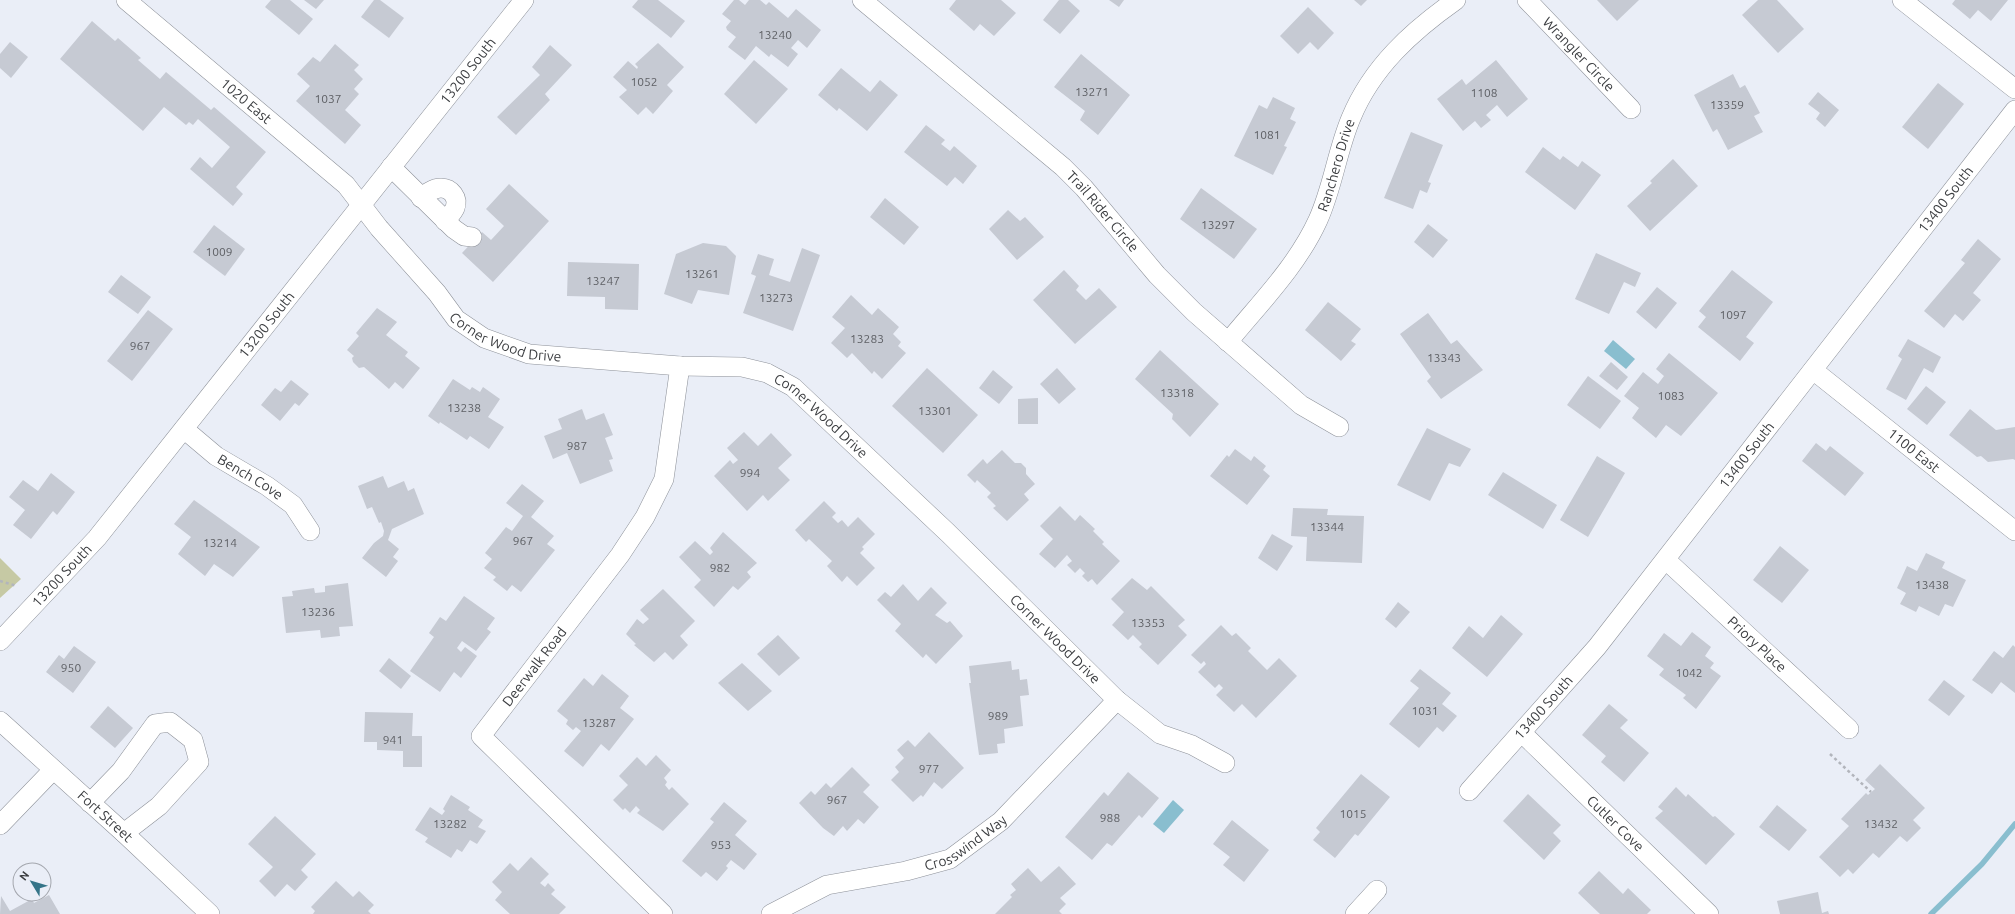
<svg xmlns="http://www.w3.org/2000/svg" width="2015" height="914" viewBox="0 0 2015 914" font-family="Ubuntu,sans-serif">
	<rect width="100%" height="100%" fill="#eaeef7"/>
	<path fill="#c6c9a4" d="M0 558 21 579 0 598Z"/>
	<g fill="#89becf">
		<path d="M1613 340 1635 359 1626 369 1604 351Z"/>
		<path d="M1173 800 1184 810 1164 833 1153 824Z"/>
	</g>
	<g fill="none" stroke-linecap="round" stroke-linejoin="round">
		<path stroke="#89becf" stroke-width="5.5" d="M1931 914 1982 864 2015 824"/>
	</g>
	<g fill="#c6cad3">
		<path d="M271 0H290L313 19 299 35 265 7Z"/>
		<path d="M304 0H324L316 9Z"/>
		<path d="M374 0H380L404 18 389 38 361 17Z"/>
		<path d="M638 0H658L685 21 671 38 632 7Z"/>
		<path d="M734 0H739L745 5 749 0H760L766 5 769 2 788 18 796 9 821 30 807 48 798 40 791 48 798 54 788 67 771 54 769 57 756 46 745 60 728 47 736 37 727 30 726 27 731 21 722 14Z"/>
		<path d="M956 0H1001L1016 13 994 36 980 24 974 31 949 9Z"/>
		<path d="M1059 0H1068L1080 11 1060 34 1043 20Z"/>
		<path d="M1109 0H1124L1119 7Z"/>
		<path d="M1354 0H1367L1361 6Z"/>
		<path d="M1597 0H1639L1617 21Z"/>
		<path d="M1758 0H1777L1804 29 1778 53 1742 15Z"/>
		<path d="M1955 0H2008L1991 21 1978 10 1970 19 1952 4Z"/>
		<path d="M1308 7 1334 33 1318 50 1310 42 1298 54 1280 36Z"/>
		<path d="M92 21 115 41 118 38 141 58 138 60 160 79 166 72 211 110 214 107 266 152 236 187 243 194 233 206 190 169 200 157 212 168 230 147 198 119 193 125 189 122 186 125 164 107 143 131 60 59Z"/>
		<path d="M10 42 28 57 11 78 0 68V54Z"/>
		<path d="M658 43 684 67 667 85 673 91 653 114 646 107 638 115 619 97 627 90 613 77 628 61 637 69 638 67 635 64Z"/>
		<path d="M335 44 359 65 354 70 363 79 354 89 359 94 345 110 361 125 345 144 296 101 310 86 297 74 313 57 320 62Z"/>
		<path d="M550 45 572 65 545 94 550 100 516 135 497 117 540 75 532 67Z"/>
		<path d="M1081 54 1130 95 1098 135 1080 120 1085 111 1054 87Z"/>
		<path d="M754 60 788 89 756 124 724 94Z"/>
		<path d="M1496 60 1528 99 1507 117 1497 105 1486 115 1491 120 1481 128 1475 121 1463 131 1437 99 1462 79 1466 85Z"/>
		<path d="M841 68 870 92 880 80 898 95 867 131 839 108 837 111 818 95Z"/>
		<path d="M1733 74 1740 88 1745 85 1760 113 1754 116 1763 132 1728 150 1717 129 1713 132 1694 95Z"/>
		<path d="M1938 83 1964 104 1928 149 1902 127Z"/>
		<path d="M1818 92 1839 110 1825 127 1816 119 1820 113 1808 104Z"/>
		<path d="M1273 97 1295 108 1290 119 1296 122 1284 146 1287 147 1273 175 1234 156 1259 105 1267 109Z"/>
		<path d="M926 125 945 140 941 144 950 151 954 146 977 166 963 184 955 177 947 186 904 152Z"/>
		<path d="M1411 132 1443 145 1428 182 1431 183 1427 193 1420 190 1413 209 1384 198Z"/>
		<path d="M1543 147 1560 160 1563 156 1578 167 1582 161 1601 175 1575 210 1525 172Z"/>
		<path d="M1673 159 1698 186 1650 231 1627 206 1652 183 1650 181Z"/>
		<path d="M509 184 549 221 493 282 462 253 482 232 491 240 504 226 486 209Z"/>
		<path d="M1201 188 1257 229 1234 259 1180 219Z"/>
		<path d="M885 198 919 227 904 245 870 217Z"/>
		<path d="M1008 210 1020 221 1025 217 1044 237 1017 260 989 229Z"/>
		<path d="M1428 224 1448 240 1433 258 1414 242Z"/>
		<path d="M214 225 245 249 225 276 193 252Z"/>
		<path d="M1978 239 2001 259 1973 293 1981 300 1963 321 1955 314 1944 328 1924 311 1965 263 1961 260Z"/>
		<path d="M703 243 726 246 736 256 729 295 698 290 692 304 664 294 676 254Z"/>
		<path d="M802 248 820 255 793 331 743 313 756 276 751 274 758 254 774 259 769 275 790 282Z"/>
		<path d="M1596 253 1641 273 1635 287 1624 282 1609 314 1575 299Z"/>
		<path d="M568 262 639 264 638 310 605 309V297L567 296Z"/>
		<path d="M1064 270 1079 286 1076 290 1086 300 1099 288 1117 307 1075 344 1033 300Z"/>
		<path d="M1732 270 1773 302 1746 337 1754 343 1740 361 1698 327 1706 317 1699 311Z"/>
		<path d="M121 275 151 297 138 314 108 292Z"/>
		<path d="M1657 287 1677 303 1656 329 1636 312Z"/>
		<path d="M851 295 872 315 878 308 899 327 893 334 901 342 898 346 906 353 882 379 874 371 872 374 852 353 847 358 831 343 845 328 832 317Z"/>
		<path d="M1328 302 1361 329 1351 341 1356 344 1341 361 1305 330Z"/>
		<path d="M377 308 397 322 386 335 408 352 405 356 420 368 403 389 395 382 389 389 364 367 359 368 353 362 352 358 354 356 347 350 359 336 356 333Z"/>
		<path d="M148 310 173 329 132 381 107 361Z"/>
		<path d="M1428 313 1451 344 1457 340 1483 370 1441 399 1427 381 1431 377 1400 334Z"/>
		<path d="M1908 339 1941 357 1933 373 1924 368 1906 400 1886 389 1902 359 1898 356Z"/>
		<path d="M1160 350 1219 404 1190 437 1172 419 1173 414 1135 379Z"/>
		<path d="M1669 353 1718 393 1681 436 1666 425 1656 438 1632 418 1639 408 1624 396 1643 372 1658 384 1664 376 1656 369Z"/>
		<path d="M1611 362 1628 377 1617 390 1599 376Z"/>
		<path d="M927 368 978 415 943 453 892 406Z"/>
		<path d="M1057 368 1076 389 1059 404 1040 384Z"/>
		<path d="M993 370 1013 387 999 404 979 388Z"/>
		<path d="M1588 376 1621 401 1600 429 1567 405Z"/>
		<path d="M453 379 470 390 472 387 480 392 483 387 500 399 488 417 504 427 489 449 470 436 467 440 440 422 439 424 428 416Z"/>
		<path d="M291 380 309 394 299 406 295 403 280 421 261 405 275 388 281 392Z"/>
		<path d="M1926 386 1946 402 1927 425 1907 409Z"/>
		<path d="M1038 398V424H1018V399Z"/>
		<path d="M582 409 586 420 604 413 613 435 605 438 613 459 609 460 613 471 580 484 567 453 553 459 544 436 562 429 558 419Z"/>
		<path d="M1970 409 1996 430 2015 427V460L2013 459 1988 462 1981 456 1977 457 1949 435Z"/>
		<path d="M1427 428 1471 449 1460 467 1449 463 1430 501 1397 485Z"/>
		<path d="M744 432 758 446 771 433 792 455 778 468 790 480 768 501 763 495 747 511 714 476 730 460 733 464 738 460 727 448Z"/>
		<path d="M1816 443 1826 451 1830 446 1864 473 1845 496 1802 461Z"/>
		<path d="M1235 449 1251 461 1254 456 1266 466 1263 470 1270 476 1247 505 1210 476 1227 455 1229 457Z"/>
		<path d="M1002 450 1015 463H1021L1026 468V474L1035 484 1024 494 1029 500 1007 521 993 508 996 506 987 497 991 493 977 480 975 483 967 475 983 459 987 464Z"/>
		<path d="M1597 456 1625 473 1588 537 1560 520Z"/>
		<path d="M1503 472 1557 505 1543 529 1488 495Z"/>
		<path d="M51 473 75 492 57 515 53 511 31 539 13 525 25 510 9 497 23 480 38 491Z"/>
		<path d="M383 476 388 488 404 481 408 491 414 488 424 514 392 529 388 540 399 549 393 557 398 561 386 577 362 558 374 543 383 536 384 531 381 522 379 523 372 507 367 509 358 486Z"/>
		<path d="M522 484 544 501 531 517 554 536 547 544 555 550 521 592 512 585 507 591 493 580 496 577 484 568 492 559 485 553 506 527 512 531 523 516 506 503Z"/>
		<path d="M194 500 260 547 233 577 214 564 205 576 178 554 191 537 174 524Z"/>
		<path d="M824 501 836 513 832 517 838 523 842 520 848 527 858 517 875 534 862 547 864 549 860 553 875 568 857 586 847 576 842 582 827 566 832 561 809 539 806 542 795 530Z"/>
		<path d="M1060 506 1075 521 1080 515 1095 529 1093 531 1104 542 1102 544 1120 561 1097 585 1092 579 1088 582 1082 576 1085 573 1080 568 1075 573 1067 565 1072 561 1067 555 1055 568 1039 554 1053 539 1040 526Z"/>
		<path d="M1293 508 1328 509 1327 515 1364 516 1362 563 1306 561 1307 537 1291 536Z"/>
		<path d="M723 532 757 563 747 572 751 577 738 590 733 586 714 607 694 587 701 580 679 557 695 541 710 555 713 552 710 548Z"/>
		<path d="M1272 534 1293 546 1277 571 1258 558Z"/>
		<path d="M1780 546 1809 570 1782 603 1753 580Z"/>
		<path d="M1926 553 1945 562 1942 568 1966 580 1953 607 1945 604 1939 616 1919 606 1916 612 1900 604 1906 593 1897 588 1907 566 1917 571Z"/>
		<path d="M1132 578 1147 590 1151 586 1185 620 1178 626 1187 635 1158 665 1139 647 1142 644 1133 635 1128 640 1112 625 1124 612 1111 599Z"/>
		<path d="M348 583 353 626 339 627 340 636 321 638 320 630 286 633 282 597 293 596 292 591 314 588 315 593 325 592V586Z"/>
		<path d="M903 584 918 601 931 587 947 603 935 615 947 623 950 621 963 636 936 664 926 654 923 658 895 631 901 624 877 600 885 592 891 597Z"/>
		<path d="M663 589 695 621 680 636 688 645 673 660 665 652 654 662 634 645 636 644 626 634 637 619 643 624 649 619 640 610Z"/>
		<path d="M464 596 495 618 487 629 491 632 476 651 462 641 457 648 461 652 465 647 477 656 461 678 454 672 440 692 410 671 434 637 429 633 440 617 446 621Z"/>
		<path d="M1398 602 1410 612 1396 628 1385 619Z"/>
		<path d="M1501 615 1523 634 1487 677 1452 648 1469 626 1483 638Z"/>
		<path d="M1221 625 1232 636 1236 633 1251 648 1248 651 1267 670 1279 658 1297 676 1256 718 1242 704 1234 712 1216 695 1223 688 1219 684 1215 688 1198 672 1206 664 1204 661 1201 664 1191 655Z"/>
		<path d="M1692 632 1711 647 1705 656 1714 663 1710 668 1721 676 1696 709 1683 698 1686 695 1659 675 1664 669 1647 656 1664 633 1681 646Z"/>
		<path d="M778 635 800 658 779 676 757 654Z"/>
		<path d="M2013 645 2015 647V693L2001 682 1992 694 1972 680 1994 651 2003 658Z"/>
		<path d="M74 646 96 662 73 693 46 672 59 655 64 659Z"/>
		<path d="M389 658 411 676 401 689 379 671Z"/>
		<path d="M1011 661 1012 670 1019 669 1020 680 1027 679 1029 695 1020 696 1023 726 1004 729 1005 743 997 744 998 753 979 755 969 683H971L969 666Z"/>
		<path d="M742 663 772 691 748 711 718 683Z"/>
		<path d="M1420 669 1451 693 1442 704 1457 716 1443 732 1437 727 1419 748 1389 724 1419 688 1410 681Z"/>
		<path d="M602 674 629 696 620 708 634 719 609 751 601 744 583 767 564 751 581 731 576 727 573 730 566 724 568 720 557 711 584 678 593 686Z"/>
		<path d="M1944 680 1965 696 1949 716 1928 700Z"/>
		<path d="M1609 704 1628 720 1620 728 1649 753 1624 782 1601 762 1606 756 1582 735Z"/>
		<path d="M108 706 133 728 115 748 90 727Z"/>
		<path d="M365 712 413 713 412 736H422V767H403V751L377 750V742H364Z"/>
		<path d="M929 732 964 768 942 789 934 782 923 797 921 795 913 802 891 780 899 772 895 767 904 758 897 750 908 740 915 747Z"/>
		<path d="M656 755 671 770 664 778 667 782 665 785 669 790 672 787 689 804 663 831 637 813 640 810 636 806 630 813 625 808 623 810 613 800 628 785 619 776 637 757 646 766Z"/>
		<path d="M1880 764 1925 808 1913 820 1921 828 1907 842 1900 836 1879 858 1873 853 1853 874 1848 869 1840 877 1819 857 1849 826 1841 819 1866 793 1868 795 1875 789 1865 780Z"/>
		<path d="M852 767 870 785 863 792 879 807 864 824 858 819 847 831 843 826 834 836 823 828 799 803 811 791 815 795 826 783 831 788Z"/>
		<path d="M1128 772 1159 798 1142 818 1139 815 1112 846 1107 843 1092 860 1065 837 1104 792 1108 796Z"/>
		<path d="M1361 774 1390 797 1358 836 1355 834 1335 858 1313 840 1320 832 1316 828Z"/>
		<path d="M1676 787 1686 797 1688 794 1713 817 1715 816 1735 834 1706 865 1655 818 1663 811 1658 807Z"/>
		<path d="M1528 794 1561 825 1553 833 1561 841 1544 860 1503 821Z"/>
		<path d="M451 795 470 807 468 810 483 820 478 827 486 831 477 844 470 840 462 852 457 849 451 858 425 842 428 838 415 830 430 807 442 815 445 811 443 809Z"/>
		<path d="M724 802 747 821 735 835 757 854 744 870 731 860 726 866 728 868 717 881 706 872 701 877 682 861 714 822 710 819Z"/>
		<path d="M1777 805 1807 830 1789 851 1759 827Z"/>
		<path d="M275 816 316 854 301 870 308 877 295 891 287 884 275 897 259 881 273 867 248 844Z"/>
		<path d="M1232 820 1269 850 1244 882 1223 865 1230 857 1213 844Z"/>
		<path d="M531 857 549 874 540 883 545 887 548 883 555 890 551 894 566 907 559 914H510L495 900 502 892 492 882 510 863 518 871Z"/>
		<path d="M1059 866 1076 884 1060 898 1066 904 1059 911 1062 914H995L1012 897 1010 895 1016 890 1011 884 1028 868 1041 882Z"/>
		<path d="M1599 871 1623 894 1628 888 1651 910 1647 914H1600L1578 893Z"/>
		<path d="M336 881 353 897 359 891 374 905 368 911 371 914H313L315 911 311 907Z"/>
		<path d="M1818 892 1822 913 1828 911 1829 914H1780L1777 901Z"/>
		<path d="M49 895 60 914H0L1 896 10 911 32 899 34 903Z"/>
	</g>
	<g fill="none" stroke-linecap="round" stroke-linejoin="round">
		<g stroke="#8d9199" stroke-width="20">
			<g id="minor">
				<path id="s1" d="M126 0 346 185 379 228 437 293 456 319 484 338 529 354 680 366 742 367 767 373 793 387 948 533 1117 700 1160 734 1192 745 1225 763"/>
				<path id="s2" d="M862 0 1063 167 1084 188 1157 275 1194 312 1301 405 1339 427"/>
				<path id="s3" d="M1527 0 1631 109"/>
				<path d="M1902 0 2015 89"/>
				<path d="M391 167 454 229 464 236 472 237"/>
				<path d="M421 198C427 193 433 188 441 188 451 188 459 198 455 208 453 213 448 217 445 221"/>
				<path id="s4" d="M1228 342C1260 303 1297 266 1318 220 1333 187 1337 151 1351 118 1372 67 1412 31 1456 0"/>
				<path id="s5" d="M1813 370 2015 531"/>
				<path id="s6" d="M184 429 216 456 267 486 293 505 310 531"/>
				<path id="s7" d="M1666 560 1849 729"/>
				<path id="s8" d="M0 641 97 538 524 0"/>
				<path id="s9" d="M0 721 124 833 210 914"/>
				<path id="s10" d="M1522 733 1709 914"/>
				<path id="s11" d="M1469 791 1597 647 2015 110"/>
				<path d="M90 803 121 771 155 724 170 722 193 740 199 762 159 806 124 833"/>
				<path d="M0 825 53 770"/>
				<path id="s12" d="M663 914 481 736 620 555 645 517 664 479 680 366"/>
				<path id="s13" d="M771 914 827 885 906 871 950 859 1001 821 1117 700"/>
				<path d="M1355 914 1377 890"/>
			</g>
		</g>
		<g stroke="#b2b5bc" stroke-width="2.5" stroke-dasharray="3 3" stroke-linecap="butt">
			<path d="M0 581 17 586"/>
			<path d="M1830 754 1871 792"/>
		</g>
		<use href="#minor" stroke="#fff" stroke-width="19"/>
	</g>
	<g text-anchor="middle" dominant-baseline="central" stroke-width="3" stroke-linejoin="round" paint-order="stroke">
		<g font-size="12" fill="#5e6065">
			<text x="775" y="34">13240</text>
			<text x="644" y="81">1052</text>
			<text x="1092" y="91">13271</text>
			<text x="1484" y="92">1108</text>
			<text x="328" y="98">1037</text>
			<text x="1727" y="104">13359</text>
			<text x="1267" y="134">1081</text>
			<text x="1218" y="224">13297</text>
			<text x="219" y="251">1009</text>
			<text x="702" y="273">13261</text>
			<text x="603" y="280">13247</text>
			<text x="776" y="297">13273</text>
			<text x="1733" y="314">1097</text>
			<text x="867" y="338">13283</text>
			<text x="140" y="345">967</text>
			<text x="1444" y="357">13343</text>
			<text x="1177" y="392">13318</text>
			<text x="1671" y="395">1083</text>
			<text x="464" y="407">13238</text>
			<text x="935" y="410">13301</text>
			<text x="577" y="445">987</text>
			<text x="750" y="472">994</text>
			<text x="1327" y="526">13344</text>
			<text x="523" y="540">967</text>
			<text x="220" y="542">13214</text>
			<text x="720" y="567">982</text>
			<text x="1932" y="584">13438</text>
			<text x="318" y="611">13236</text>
			<text x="1148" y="622">13353</text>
			<text x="71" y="667">950</text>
			<text x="1689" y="672">1042</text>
			<text x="1425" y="710">1031</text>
			<text x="998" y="715">989</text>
			<text x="599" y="722">13287</text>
			<text x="393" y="739">941</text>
			<text x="929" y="768">977</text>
			<text x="837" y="799">967</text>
			<text x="1353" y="813">1015</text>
			<text x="1110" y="817">988</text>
			<text x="450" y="823">13282</text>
			<text x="1881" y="823">13432</text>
			<text x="721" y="844">953</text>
		</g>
		<g font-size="14" fill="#3b3d40" stroke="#eaeef7">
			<text stroke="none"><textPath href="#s3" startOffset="75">Wrangler Circle</textPath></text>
			<text stroke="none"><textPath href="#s8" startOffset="738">13200 South</textPath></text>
			<text stroke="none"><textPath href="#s1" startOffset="157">1020 East</textPath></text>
			<text stroke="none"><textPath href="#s4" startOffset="210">Ranchero Drive</textPath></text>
			<text stroke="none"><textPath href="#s11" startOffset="760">13400 South</textPath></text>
			<text stroke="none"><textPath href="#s2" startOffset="321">Trail Rider Circle</textPath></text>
			<text stroke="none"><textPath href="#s8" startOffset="414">13200 South</textPath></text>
			<text stroke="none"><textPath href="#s1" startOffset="515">Corner Wood Drive</textPath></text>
			<text stroke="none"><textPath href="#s1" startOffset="851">Corner Wood Drive</textPath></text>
			<text stroke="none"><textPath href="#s5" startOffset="129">1100 East</textPath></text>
			<text stroke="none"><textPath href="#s11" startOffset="436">13400 South</textPath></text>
			<text stroke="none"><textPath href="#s6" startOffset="82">Bench Cove</textPath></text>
			<text stroke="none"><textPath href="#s8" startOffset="90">13200 South</textPath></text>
			<text stroke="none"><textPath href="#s1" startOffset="1175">Corner Wood Drive</textPath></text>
			<text stroke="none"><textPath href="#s7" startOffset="124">Priory Place</textPath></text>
			<text stroke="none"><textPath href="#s12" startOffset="342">Deerwalk Road</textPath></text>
			<text stroke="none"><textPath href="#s11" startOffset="112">13400 South</textPath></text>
			<text stroke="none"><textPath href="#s9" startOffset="142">Fort Street</textPath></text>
			<text stroke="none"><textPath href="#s10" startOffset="130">Cutler Cove</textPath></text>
			<text stroke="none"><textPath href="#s13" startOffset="210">Crosswind Way</textPath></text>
		</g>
	</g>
	<g transform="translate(32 882) rotate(308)"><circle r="19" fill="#eaeef7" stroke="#a4a7ae"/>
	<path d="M0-3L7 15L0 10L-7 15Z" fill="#347488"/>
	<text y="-6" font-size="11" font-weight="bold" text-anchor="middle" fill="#3b3d40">N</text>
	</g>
</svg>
